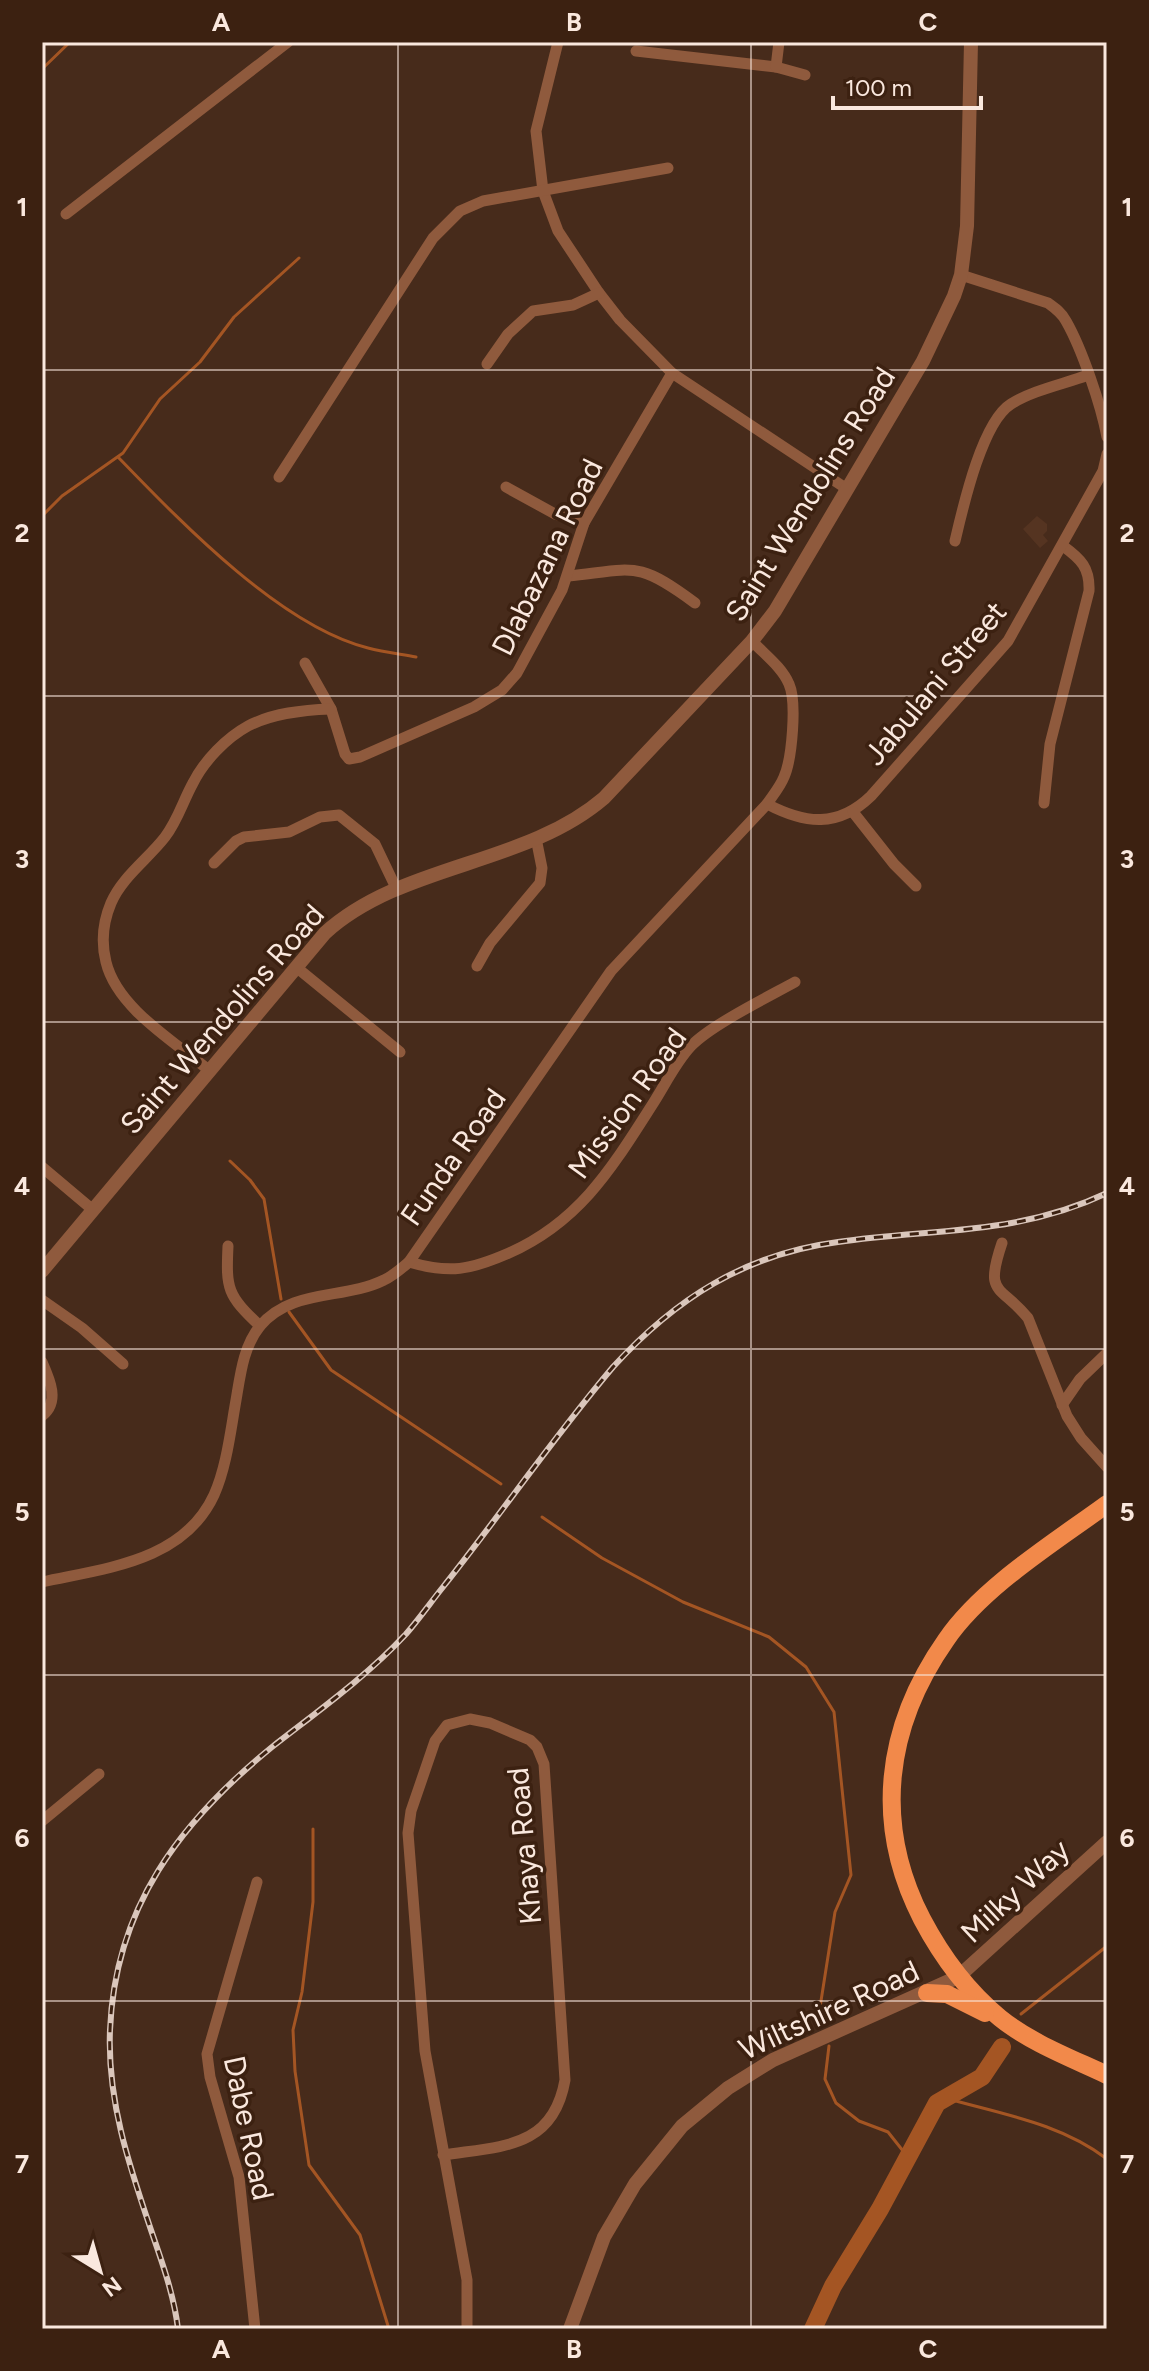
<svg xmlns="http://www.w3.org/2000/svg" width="1149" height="2371" viewBox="0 0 1149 2371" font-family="Figtree,sans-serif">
	<rect width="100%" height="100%" fill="#472b1b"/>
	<path fill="#553421" d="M1037 516 1047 524V531L1043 535 1048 541 1040 548 1023 529Z"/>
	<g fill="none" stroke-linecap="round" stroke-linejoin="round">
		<g stroke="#a45523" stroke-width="3">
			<path d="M42 69 70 42"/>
			<path d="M118 457C180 521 280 626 368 648 384 652 400 654 416 657"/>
			<path d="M42 516 62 496 123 453 160 399 200 362 234 317 299 258"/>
			<path d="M230 1161 250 1180 264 1199 281 1299"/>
			<path d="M289 1312 331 1370 501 1484"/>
			<path d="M542 1517 602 1558 683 1602 769 1637 806 1667 834 1712 851 1875 835 1912 818 2020"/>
			<path d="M313 1829V1902L302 1992 293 2030 295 2071 309 2165 360 2235 389 2329"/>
			<path d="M1021 2014 1107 1946"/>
			<path d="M829 2046 825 2079 836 2103 859 2121 888 2132 907 2156"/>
			<path d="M945 2098C1001 2114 1060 2123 1107 2159"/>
		</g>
		<path stroke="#a45523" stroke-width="18" d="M813 2329 833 2286 880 2209 937 2103 982 2077 1002 2047"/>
		<g stroke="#8f5a3d" stroke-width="11">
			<path d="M558 42 536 131 543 191 558 231 599 293 620 320 672 373 847 489"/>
			<path d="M636 51 776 67 805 75"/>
			<path d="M776 67 779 42"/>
			<path d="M66 214 288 42"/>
			<path d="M961 275 1048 303C1055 308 1062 313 1066 321 1082 349 1101 405 1107 437"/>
			<path d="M487 364 508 334 533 311 573 305 599 293"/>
			<path d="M279 477 433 238 460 211 483 201 668 168"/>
			<path d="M506 487 555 514 584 523"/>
			<path d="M955 541C963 507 982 422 1011 404 1033 390 1064 384 1088 375"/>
			<path d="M568 576C635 569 637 560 695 603"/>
			<path d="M305 663 331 709 345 754 349 759 360 757 474 707 502 690 517 673 562 590 584 523 672 373"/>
			<path d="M1044 803 1050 744 1089 591C1090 568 1081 559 1063 546"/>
			<path d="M767 804C805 824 838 828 871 796L1008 641 1103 471 1107 454"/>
			<path d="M853 812 894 864 916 886"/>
			<path d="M214 863 236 841 244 837 289 832 320 817 339 815 375 844 397 890"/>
			<path d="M477 966 490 943 540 883 542 868 536 838"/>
			<path d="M296 967 400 1052"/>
			<path d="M210 1071C175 1042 117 1008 106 962 101 942 103 922 111 903 122 877 148 859 165 837 178 820 183 801 193 783 204 761 226 738 248 726 273 713 303 710 331 709"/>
			<path d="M42 1167 93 1210"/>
			<path d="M1002 1243C984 1296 1000 1284 1028 1318L1067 1416 1081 1438 1107 1467"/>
			<path d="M228 1246C226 1289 227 1295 260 1326"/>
			<path d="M409 1262C450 1274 470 1270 509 1253 581 1221 613 1166 654 1102 666 1083 676 1062 691 1046 711 1025 768 997 795 982"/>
			<path d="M42 1300 82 1328 123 1364"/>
			<path d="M42 1362C50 1380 60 1402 42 1416"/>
			<path d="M1062 1405 1080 1379 1107 1353"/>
			<path d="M42 1582C105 1568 183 1562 214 1495 226 1468 230 1435 235 1406 240 1379 242 1348 260 1326 292 1288 344 1300 384 1280 393 1276 401 1269 409 1262L611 971 767 804C773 795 780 787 784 777 792 759 797 702 789 684 782 667 764 654 752 641"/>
			<path d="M42 1821 99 1774"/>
			<path d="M443 2155C501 2146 553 2149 565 2080L544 1764 537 1747 530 1740 490 1723 470 1719 447 1725 435 1741 411 1811 408 1833 425 2051 467 2280V2329"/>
			<path d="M255 2329 239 2177 210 2077 207 2054 257 1882"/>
		</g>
		<g stroke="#8f5a3d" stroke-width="14">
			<path d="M42 1271 325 933C402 863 525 866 604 798L752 641 775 611 923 361 954 296 961 275 967 226 971 42"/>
			<path d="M570 2329 604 2237 635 2184 682 2126 728 2088 773 2060 958 1977 1107 1842"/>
		</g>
		<g stroke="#f2894a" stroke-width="18">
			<path d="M1107 1504C1055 1542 982 1587 946 1640 885 1727 873 1824 922 1919 942 1957 967 1991 1000 2018 1031 2043 1071 2058 1107 2075"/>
			<path d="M927 1993 947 1994 985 2013"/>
		</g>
		<g stroke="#dac6bb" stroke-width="6">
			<path id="rail" d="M178 2329C174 2295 162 2262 151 2230 129 2165 107 2100 110 2030 115 1907 180 1822 272 1747 318 1711 366 1677 406 1634 419 1619 431 1602 443 1587 501 1514 553 1438 613 1367 675 1299 745 1254 838 1242 934 1228 1016 1236 1107 1193"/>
		</g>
		<use href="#rail" stroke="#3c2111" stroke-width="3" stroke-dasharray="9" stroke-linecap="butt"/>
	</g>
	<path fill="none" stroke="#fae8de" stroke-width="2" stroke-opacity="0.55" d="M398 42V2329M751 42V2329M42 370H1107M42 696H1107M42 1022H1107M42 1349H1107M42 1675H1107M42 2001H1107"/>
	<g text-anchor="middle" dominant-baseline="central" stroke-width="7" stroke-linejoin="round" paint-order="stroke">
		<g font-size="30" fill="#fae8de" stroke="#3c2111">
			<text transform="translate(810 494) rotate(-58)">Saint Wendolins Road</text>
			<text transform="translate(547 557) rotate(-64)">Dlabazana Road</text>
			<text transform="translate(935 683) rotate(-50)">Jabulani Street</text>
			<text transform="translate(222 1019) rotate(-49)">Saint Wendolins Road</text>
			<text transform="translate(627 1103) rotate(-54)">Mission Road</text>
			<text transform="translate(453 1157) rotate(-55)">Funda Road</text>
			<text transform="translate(524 1846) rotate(-95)">Khaya Road</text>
			<text transform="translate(1015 1891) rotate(-43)">Milky Way</text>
			<text transform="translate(829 2010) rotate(-25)">Wiltshire Road</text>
			<text transform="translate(249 2128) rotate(78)">Dabe Road</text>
		</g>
	</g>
	<rect width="1149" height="2371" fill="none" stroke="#3c2111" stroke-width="88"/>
	<g transform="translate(100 2271) rotate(143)" stroke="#3c2111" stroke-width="6" paint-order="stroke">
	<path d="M0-6L14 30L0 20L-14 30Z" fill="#fae8de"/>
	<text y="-12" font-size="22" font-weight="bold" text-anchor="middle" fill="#fae8de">N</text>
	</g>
	<path d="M833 96v12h148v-12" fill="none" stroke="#fae8de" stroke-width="4"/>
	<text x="845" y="96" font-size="24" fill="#fae8de" stroke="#3c2111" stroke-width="6" paint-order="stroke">100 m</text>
	<rect x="44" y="44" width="1061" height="2283" fill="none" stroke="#fae8de" stroke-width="3"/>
	<g font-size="26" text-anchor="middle" font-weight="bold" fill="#fae8de">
		<text x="221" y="31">A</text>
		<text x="574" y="31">B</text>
		<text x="928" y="31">C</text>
		<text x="22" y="216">1</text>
		<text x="1127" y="216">1</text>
		<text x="22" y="542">2</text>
		<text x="1127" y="542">2</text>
		<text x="22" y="868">3</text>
		<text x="1127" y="868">3</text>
		<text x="22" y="1195">4</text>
		<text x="1127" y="1195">4</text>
		<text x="22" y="1521">5</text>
		<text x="1127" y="1521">5</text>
		<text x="22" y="1847">6</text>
		<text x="1127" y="1847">6</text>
		<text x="22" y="2173">7</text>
		<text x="1127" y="2173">7</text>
		<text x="221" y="2358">A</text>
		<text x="574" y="2358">B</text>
		<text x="928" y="2358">C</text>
	</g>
</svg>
